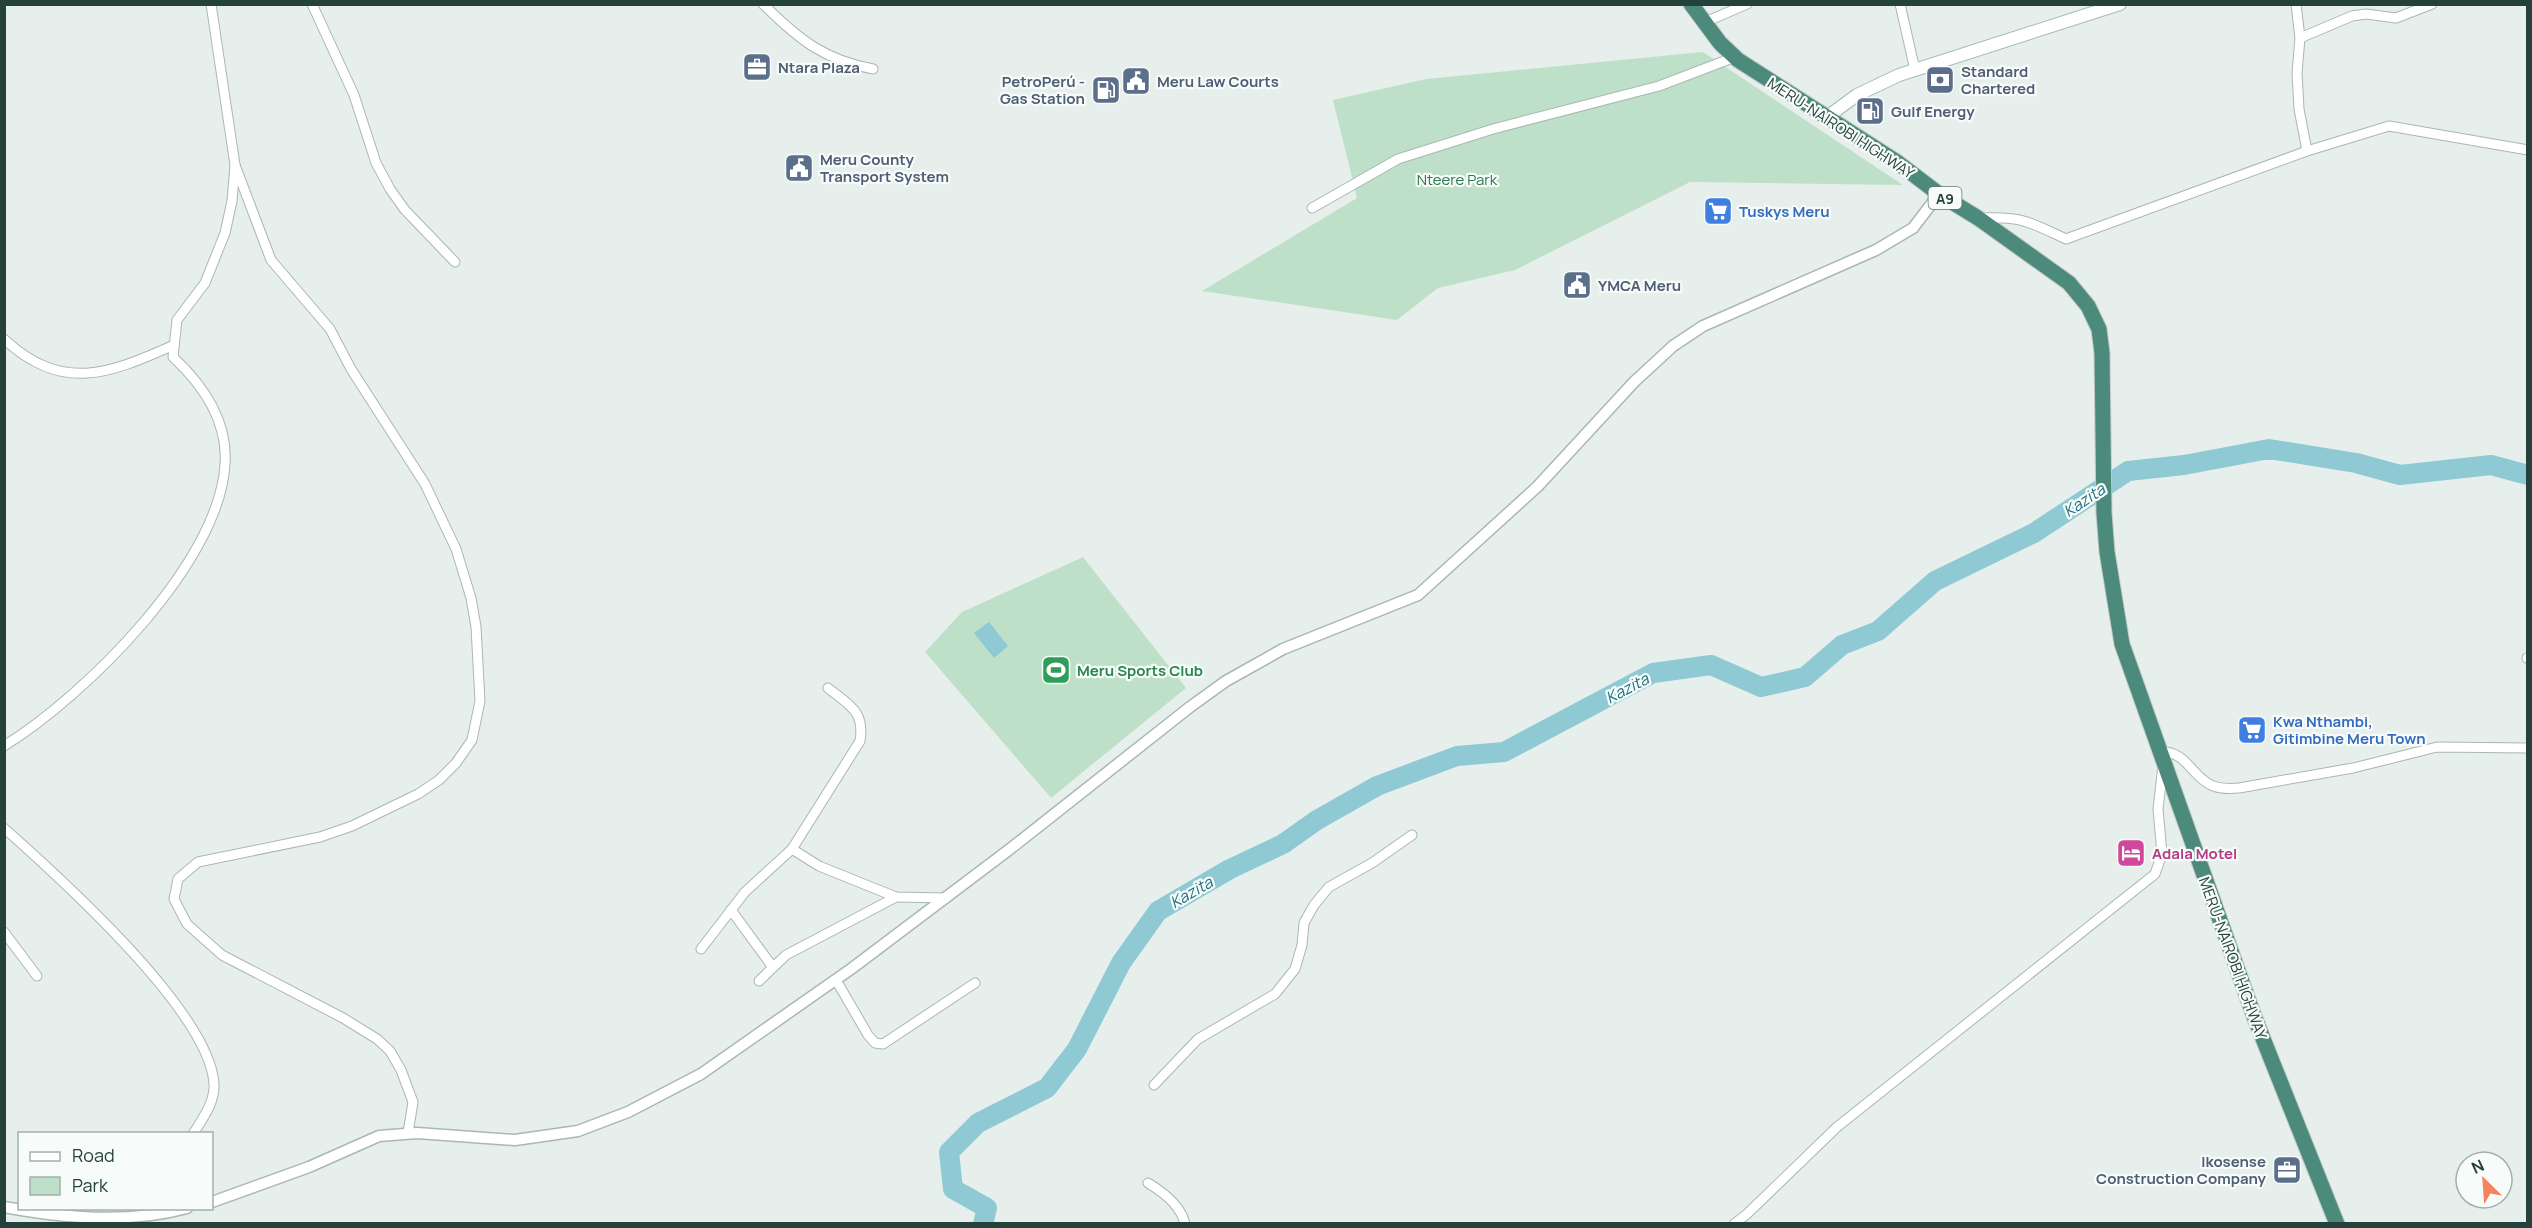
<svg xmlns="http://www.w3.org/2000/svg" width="2532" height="1228" viewBox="0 0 2532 1228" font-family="Manrope,sans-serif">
	<rect width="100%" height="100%" fill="#e6efeb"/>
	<g fill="#bfe0c8">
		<path d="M1703 52 1903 185 1690 182 1515 270 1438 288 1397 320 1202 291 1357 198 1333 100 1426 79Z"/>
		<path d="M1083 557 1186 688 1051 798 925 652 962 612Z"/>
	</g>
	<path fill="#8ec9d4" d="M989 622 1008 646 994 658 974 633Z"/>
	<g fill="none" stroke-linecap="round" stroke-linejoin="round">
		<path stroke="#8ec9d4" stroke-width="20" d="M983 1224 987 1208 953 1189 949 1152 978 1123 1047 1088 1077 1049 1121 963 1158 911 1230 869 1283 844 1317 820 1377 786 1457 756 1504 752 1653 673 1711 665 1761 687 1805 677 1842 645 1878 631 1935 581 2034 533 2128 471 2184 465 2269 449 2356 463 2400 475 2491 465 2528 475"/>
		<g stroke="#a8b8b2" stroke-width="11">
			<g id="minor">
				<path d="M312 4 354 95 376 163 390 189 405 210 455 262"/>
				<path d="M763 4C798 39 824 60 873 69"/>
				<path d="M1900 4 1915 70"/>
				<path d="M2296 4 2300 38 2297 73 2299 109 2307 151"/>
				<path d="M1703 23 1747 4"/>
				<path d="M2300 38 2352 16 2366 14 2396 18 2432 4"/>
				<path d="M235 165 271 260 330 329 351 369 425 484 456 549 471 598 476 627 480 701 472 740 456 763 439 780 418 794 352 826 320 837 198 862 178 879 174 899 187 924 222 955 343 1018 377 1039 390 1051 401 1070 413 1102 408 1133"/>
				<path d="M1312 208 1398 159 1493 129 1659 86 1735 57"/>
				<path d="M1978 218C2022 216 2027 221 2066 239L2307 151 2389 126 2528 150"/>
				<path d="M4 339C62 393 109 374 174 345"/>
				<path d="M2527 658H2528"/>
				<path d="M4 746C85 696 220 562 225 464 228 421 203 385 173 357L177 320 205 283 225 233 232 201 235 165 211 4"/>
				<path d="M2159 751C2187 753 2186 768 2206 782 2215 789 2227 789 2239 788L2353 768 2437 747 2528 748"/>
				<path d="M4 828C58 876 210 1012 214 1084 215 1102 203 1118 193 1134"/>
				<path d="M792 849 860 741C865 711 849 705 828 688"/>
				<path d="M731 910 772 966"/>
				<path d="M4 932 37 976"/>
				<path d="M701 949 745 892 792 849 819 866 896 897 946 898"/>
				<path d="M836 980 868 1035 875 1043 883 1044 975 983"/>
				<path d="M759 981 786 955 896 897"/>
				<path d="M1154 1085 1198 1039 1275 994 1295 969 1302 945 1304 923 1314 905 1329 887 1372 863 1412 835"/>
				<path d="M1148 1183C1163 1192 1181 1205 1185 1224"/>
				<path d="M1734 1224 1747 1214 1837 1127 2155 874 2162 854 2158 809 2163 765"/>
			</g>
		</g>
		<g stroke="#a8b8b2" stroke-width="13">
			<g id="tertiary">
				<path d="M212 1202 309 1167 379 1136 417 1133 515 1140 578 1131 628 1112 701 1074 851 969 1010 849 1190 707 1226 681 1283 649 1418 595 1537 487 1634 382 1673 346 1703 326 1876 250 1913 228 1939 194"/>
				<path d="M4 1207C64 1218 128 1224 187 1208"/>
			</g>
		</g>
		<g stroke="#a4bbb3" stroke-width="14">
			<path id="secondary" d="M1827 117 1857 95 1899 75 2120 4"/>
		</g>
		<g stroke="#c2cac8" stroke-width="17">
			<path id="trunk" d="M1691 4 1720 43 1738 60 1897 162 1939 194 1978 218 2069 283 2088 306 2099 329 2102 353 2104 513 2107 552 2122 644 2254 1016 2337 1224"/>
		</g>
		<use href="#minor" stroke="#fff" stroke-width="9"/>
		<use href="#tertiary" stroke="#fff" stroke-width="10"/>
		<use href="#secondary" stroke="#fff" stroke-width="12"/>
		<use href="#trunk" stroke="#4c8a7c" stroke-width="15"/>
	</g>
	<defs>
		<g id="office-square" transform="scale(1.5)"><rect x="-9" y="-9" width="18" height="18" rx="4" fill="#5c6f8a" stroke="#f7fbf9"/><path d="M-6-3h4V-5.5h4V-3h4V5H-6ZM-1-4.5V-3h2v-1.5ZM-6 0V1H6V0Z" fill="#fff"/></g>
		<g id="bank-square" transform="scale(1.5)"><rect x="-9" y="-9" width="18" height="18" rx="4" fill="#5c6f8a" stroke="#f7fbf9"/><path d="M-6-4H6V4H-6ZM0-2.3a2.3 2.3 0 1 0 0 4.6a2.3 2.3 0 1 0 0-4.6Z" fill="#fff"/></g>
		<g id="civic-square" transform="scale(1.5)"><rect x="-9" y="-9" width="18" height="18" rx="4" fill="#5c6f8a" stroke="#f7fbf9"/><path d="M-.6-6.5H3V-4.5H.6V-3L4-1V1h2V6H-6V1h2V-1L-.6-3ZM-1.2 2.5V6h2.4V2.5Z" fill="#fff"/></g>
		<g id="fuel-square" transform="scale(1.5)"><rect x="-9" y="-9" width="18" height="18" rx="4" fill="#5c6f8a" stroke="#f7fbf9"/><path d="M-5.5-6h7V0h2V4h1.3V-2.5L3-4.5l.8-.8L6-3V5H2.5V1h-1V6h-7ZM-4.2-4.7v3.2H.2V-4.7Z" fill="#fff"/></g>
		<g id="supermarket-square" transform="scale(1.5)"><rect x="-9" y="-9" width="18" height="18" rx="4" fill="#3f7fe0" stroke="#f7fbf9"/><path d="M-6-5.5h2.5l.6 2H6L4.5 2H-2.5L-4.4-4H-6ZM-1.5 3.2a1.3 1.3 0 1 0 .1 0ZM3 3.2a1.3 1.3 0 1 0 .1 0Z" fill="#fff"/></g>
		<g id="stadium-square" transform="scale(1.5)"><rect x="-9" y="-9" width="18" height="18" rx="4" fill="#2e9e5b" stroke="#f7fbf9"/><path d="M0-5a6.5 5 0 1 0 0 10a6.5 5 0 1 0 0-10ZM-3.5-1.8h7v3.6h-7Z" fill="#fff"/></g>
		<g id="hotel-square" transform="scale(1.5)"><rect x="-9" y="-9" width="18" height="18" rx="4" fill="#d1479c" stroke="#f7fbf9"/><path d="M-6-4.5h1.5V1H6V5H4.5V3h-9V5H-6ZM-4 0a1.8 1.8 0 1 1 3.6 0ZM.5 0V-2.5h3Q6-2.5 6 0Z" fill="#fff"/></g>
	</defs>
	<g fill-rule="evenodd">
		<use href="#office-square" x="757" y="67"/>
		<use href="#bank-square" x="1940" y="80"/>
		<use href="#civic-square" x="1136" y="81"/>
		<use href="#fuel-square" x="1106" y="90"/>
		<use href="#fuel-square" x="1870" y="111"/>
		<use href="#civic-square" x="799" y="168"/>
		<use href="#supermarket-square" x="1718" y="211"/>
		<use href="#civic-square" x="1577" y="285"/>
		<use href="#stadium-square" x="1056" y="670"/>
		<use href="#supermarket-square" x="2252" y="730"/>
		<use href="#hotel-square" x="2131" y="853"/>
		<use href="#office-square" x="2287" y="1170"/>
	</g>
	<g text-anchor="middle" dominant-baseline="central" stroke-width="4.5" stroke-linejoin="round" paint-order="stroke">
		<rect fill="#f7fbf9" stroke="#637a73" stroke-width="1.5" x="1928.5" y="187" width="33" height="22" rx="4.5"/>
		<g font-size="14" font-weight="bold" fill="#24423a">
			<text x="1945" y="198">A9</text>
		</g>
		<g font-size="15" font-weight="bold" fill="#4e5e75" stroke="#f7fbf9" text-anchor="start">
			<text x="778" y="67">Ntara Plaza</text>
			<text x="1961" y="71">Standard<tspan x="1961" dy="17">Chartered</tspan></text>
			<text x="1085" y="81" text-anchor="end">PetroPerú -<tspan x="1085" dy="17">Gas Station</tspan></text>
			<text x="1157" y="81">Meru Law Courts</text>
			<text x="1891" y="111">Gulf Energy</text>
			<text x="820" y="159">Meru County<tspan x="820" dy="17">Transport System</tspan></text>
			<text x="1598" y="285">YMCA Meru</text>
			<text x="2266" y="1161" text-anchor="end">Ikosense<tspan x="2266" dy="17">Construction Company</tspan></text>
		</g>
		<g font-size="15" fill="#24423a" stroke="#f7fbf9">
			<text transform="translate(1841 128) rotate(33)">MERU-NAIROBI HIGHWAY</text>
			<text transform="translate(2233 958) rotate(70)">MERU-NAIROBI HIGHWAY</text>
		</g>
		<g font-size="15" fill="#2d7a4b" stroke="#f7fbf9">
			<text x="1457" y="179">Nteere Park</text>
		</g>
		<g font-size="15" font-weight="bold" fill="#366cbe" stroke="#f7fbf9" text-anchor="start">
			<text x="1739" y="211">Tuskys Meru</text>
			<text x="2273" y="721">Kwa Nthambi,<tspan x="2273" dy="17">Gitimbine Meru Town</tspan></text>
		</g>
		<g font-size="15" font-weight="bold" fill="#27864d" stroke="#f7fbf9" text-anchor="start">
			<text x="1077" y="670">Meru Sports Club</text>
		</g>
		<g font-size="15" font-weight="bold" fill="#b23c85" stroke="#f7fbf9" text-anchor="start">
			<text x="2152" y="853">Adala Motel</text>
		</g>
		<g font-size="16" font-style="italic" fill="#1c6f80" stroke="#f7fbf9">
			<text transform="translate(2084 500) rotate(-34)">Kazita</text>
			<text transform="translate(1627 688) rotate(-28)">Kazita</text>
			<text transform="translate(1191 892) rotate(-30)">Kazita</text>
		</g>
	</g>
	<rect width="2532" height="1228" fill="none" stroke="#24423a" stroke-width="12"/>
	<rect x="18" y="1132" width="195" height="78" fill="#f7fbf9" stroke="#a3b1ad" stroke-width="1.5"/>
	<rect x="30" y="1152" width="30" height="9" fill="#ffffff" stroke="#a3b1ad" stroke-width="1.5"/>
	<text x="72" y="1162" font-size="18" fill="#24423a">Road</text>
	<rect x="30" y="1177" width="30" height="18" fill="#bfe0c8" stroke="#a3b1ad" stroke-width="1.5"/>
	<text x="72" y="1192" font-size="18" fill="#24423a">Park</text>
	<g transform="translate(2484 1180) rotate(335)"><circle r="28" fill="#f7fbf9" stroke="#a3b1ad" stroke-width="1.5"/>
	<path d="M0-4.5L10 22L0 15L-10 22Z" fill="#f4845f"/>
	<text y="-9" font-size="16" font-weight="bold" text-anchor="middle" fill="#24423a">N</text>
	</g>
</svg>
